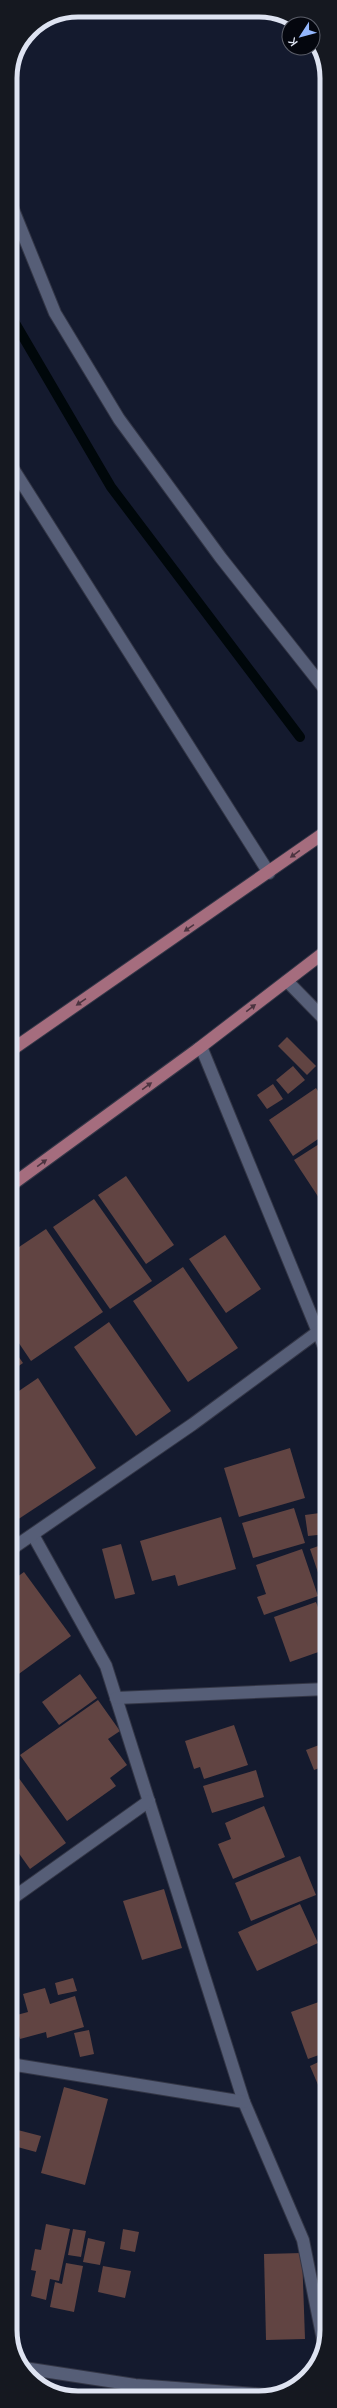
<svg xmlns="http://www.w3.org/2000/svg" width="337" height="2408" viewBox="0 0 337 2408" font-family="Manrope,sans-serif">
	<rect width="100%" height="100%" fill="#141a2e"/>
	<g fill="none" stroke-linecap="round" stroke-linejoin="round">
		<path stroke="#00070a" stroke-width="10" d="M10 310 15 323 111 487 300 737"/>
	</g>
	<g fill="#614442">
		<path d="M287 1037 316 1066 307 1075 278 1046Z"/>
		<path d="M293 1066 305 1080 288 1094 276 1080Z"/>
		<path d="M273 1084 283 1099 267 1109 257 1095Z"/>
		<path d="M316 1088 327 1105V1133L293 1156 269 1120Z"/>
		<path d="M327 1139V1197L321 1201 294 1160Z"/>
		<path d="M126 1176 174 1245 146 1264 98 1195Z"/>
		<path d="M94 1199 152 1281 110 1309 53 1227Z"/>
		<path d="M46 1229 103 1312 31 1361 10 1330V1253Z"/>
		<path d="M225 1235 261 1289 226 1313 189 1259Z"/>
		<path d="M183 1267 238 1348 188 1382 133 1301Z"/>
		<path d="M109 1322 171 1411 136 1436 74 1347Z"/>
		<path d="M10 1344 23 1363 10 1372Z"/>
		<path d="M38 1378 96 1468 17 1520 10 1509V1397Z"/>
		<path d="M290 1448 305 1498 239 1517 224 1468Z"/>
		<path d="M294 1508 305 1543 253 1558 242 1523Z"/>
		<path d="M327 1512V1534L308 1536 305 1515Z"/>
		<path d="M221 1517 236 1569 178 1586 175 1575 152 1581 140 1541Z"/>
		<path d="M327 1543V1599L310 1549Z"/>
		<path d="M121 1544 135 1594 115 1599 102 1549Z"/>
		<path d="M302 1549 318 1596 264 1615 257 1597 266 1594 256 1565Z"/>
		<path d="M24 1572 71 1636 16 1676 10 1668V1582Z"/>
		<path d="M316 1602 327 1631V1649L290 1662 274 1617Z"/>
		<path d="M80 1674 97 1698 59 1725 42 1702Z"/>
		<path d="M98 1700 120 1731 108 1739 127 1765 110 1778 116 1786 67 1821 20 1755Z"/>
		<path d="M234 1725 248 1765 204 1779 200 1767 194 1769 185 1741Z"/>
		<path d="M327 1742V1765L314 1770 306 1750Z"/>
		<path d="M10 1766 66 1843 30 1869 10 1841Z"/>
		<path d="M256 1770 264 1797 212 1813 203 1786Z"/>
		<path d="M264 1806 285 1857 233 1879 218 1844 231 1839 225 1823Z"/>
		<path d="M300 1856 316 1895 251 1921 235 1883Z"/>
		<path d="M164 1889 182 1948 142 1960 123 1901Z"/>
		<path d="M300 1904 318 1943 257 1971 238 1932Z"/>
		<path d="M73 1978 77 1991 58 1995 55 1983Z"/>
		<path d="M45 1988 50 2004 75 1996 84 2027 47 2038 46 2032 20 2039 13 2016 28 2012 23 1994Z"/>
		<path d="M327 1999V2052L308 2059 291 2012Z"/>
		<path d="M89 2030 94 2054 80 2057 74 2033Z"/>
		<path d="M327 2058V2106L310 2066Z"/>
		<path d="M64 2087 108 2099 85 2185 41 2173Z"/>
		<path d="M10 2128 41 2136 36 2152 10 2145Z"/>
		<path d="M46 2224 70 2229 59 2281 50 2279 46 2300 31 2296 36 2271 31 2270 35 2249 41 2250Z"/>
		<path d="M73 2229 86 2231 81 2257 68 2255Z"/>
		<path d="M123 2229 139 2232 135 2252 120 2249Z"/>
		<path d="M88 2238 105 2242 100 2265 83 2262Z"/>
		<path d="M302 2253 305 2339 266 2340 264 2254Z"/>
		<path d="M66 2263 83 2266 74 2312 50 2307 55 2282 62 2284Z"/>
		<path d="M103 2266 131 2271 125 2298 98 2292Z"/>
	</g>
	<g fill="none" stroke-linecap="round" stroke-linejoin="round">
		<g stroke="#333646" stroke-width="14">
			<g id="minor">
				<path d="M10 202 55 313 119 419 221 558 327 692"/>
				<path d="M10 464 269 873"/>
				<path d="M287 981 327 1022"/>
				<path d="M198 1049H202L327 1354"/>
				<path d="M33 1535 106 1666 244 2102 303 2240 324 2345"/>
				<path d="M10 1550 193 1424 319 1331"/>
				<path d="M116 1698 327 1689"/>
				<path d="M10 1900 149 1801"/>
				<path d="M10 2064 244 2102"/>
				<path d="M24 2368 135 2385 270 2395"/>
			</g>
		</g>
		<g stroke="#333646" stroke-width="14">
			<g id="major">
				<path d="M10 1051 327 831"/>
				<path d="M10 1186 198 1049 327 950"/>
			</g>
		</g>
		<use href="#minor" stroke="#565e77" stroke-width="12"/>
		<use href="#major" stroke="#a56d7e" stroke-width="12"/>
	</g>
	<defs><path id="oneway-solid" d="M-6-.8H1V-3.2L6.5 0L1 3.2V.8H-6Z"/></defs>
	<g fill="#4c3440">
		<use href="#oneway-solid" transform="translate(295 854) rotate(144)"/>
		<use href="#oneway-solid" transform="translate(189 928) rotate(146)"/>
		<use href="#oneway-solid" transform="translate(81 1002) rotate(146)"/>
		<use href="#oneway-solid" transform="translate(251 1008) rotate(-37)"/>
		<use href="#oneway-solid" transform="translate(147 1086) rotate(-36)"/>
		<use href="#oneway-solid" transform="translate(42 1163) rotate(-36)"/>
	</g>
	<path d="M0 0H337V2408H0ZM78 17H259A61 61 0 0 1 320 78V2330A61 61 0 0 1 259 2391H78A61 61 0 0 1 17 2330V78A61 61 0 0 1 78 17Z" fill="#151820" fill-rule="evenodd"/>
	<path fill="none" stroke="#dee3f1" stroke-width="5" d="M78 17H259A61 61 0 0 1 320 78V2330A61 61 0 0 1 259 2391H78A61 61 0 0 1 17 2330V78A61 61 0 0 1 78 17Z"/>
	<g transform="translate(301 36) rotate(234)"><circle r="19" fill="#04060e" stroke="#5b5e69"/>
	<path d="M0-3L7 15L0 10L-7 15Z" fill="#94b7fd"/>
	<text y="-6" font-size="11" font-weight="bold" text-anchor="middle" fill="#dee3f1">K</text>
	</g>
</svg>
